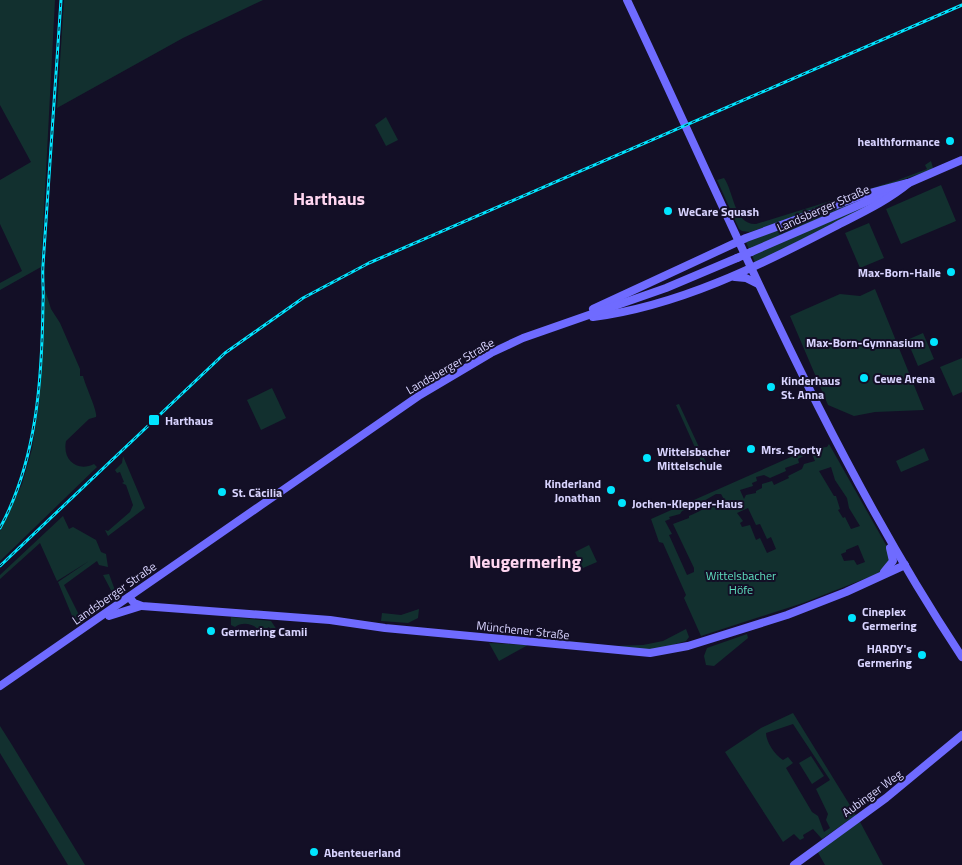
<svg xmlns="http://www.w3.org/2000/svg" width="962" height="865" viewBox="0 0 962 865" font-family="'Titillium Web',sans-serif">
	<rect width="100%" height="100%" fill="#130f26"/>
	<g fill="#12302f" fill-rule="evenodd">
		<path d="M0 0H55L41 267 0 290V283L22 271 0 224V180L31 162 0 105Z"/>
		<path d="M64 0H263L183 38 57 108Z"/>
		<path d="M386 117 398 140 386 146 375 125Z"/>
		<path d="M931 161 933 168 925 172 750 232 742 231 739 229 717 180 724 178C734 192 734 225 756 224L898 180 927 169 925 165Z"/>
		<path d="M941 185 956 221 901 244 886 209Z"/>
		<path d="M873 195 749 249 746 242Z"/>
		<path d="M875 201 873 204 755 263 752 255Z"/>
		<path d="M869 223 884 258 860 268 845 233Z"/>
		<path d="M875 289 924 410 875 412 854 416 828 405 790 316 840 294 860 296Z"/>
		<path d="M45 290 51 309 60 323 80 369V376H83C85 385 98 412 96 417L89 419 66 441C62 461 78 472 94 464L97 467 0 561V531L22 484 32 449 39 403Z"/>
		<path d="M923 333 934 359 918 366 907 340Z"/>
		<path d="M962 358V392L953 396 940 367Z"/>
		<path d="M272 388 286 418 261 430 247 400Z"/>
		<path d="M679 404 710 471 706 472 676 405Z"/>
		<path d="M829 444 890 552 891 558 884 568 877 574 803 603 701 636 684 598 686 595 663 543 659 542 651 519 809 449 827 447ZM807 454H812L815 461 804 464 802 469 788 476 789 478 774 485 772 481 762 484V488L756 491V493L746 495 744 499 740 490 753 486 752 483 757 481 756 477 764 475 770 478 786 471 785 468 799 463 798 459ZM831 467 835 480 847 498 849 508 860 526 851 529 845 517 843 518 838 510 840 509 836 496H834L819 471ZM716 494H721L725 501 720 503 718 501C708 506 701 511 689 516V518L673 524 694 568V572L687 575 669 535 672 534 665 521 670 519 669 517 680 514 682 511 696 505V503L702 502ZM748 508 756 525 760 524 767 539 771 537 776 549 767 553 760 538 756 540 750 525 742 527 740 523 743 521 737 513ZM858 545 865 562 857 565 854 560 844 561 841 554 846 552V550Z"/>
		<path d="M924 448 929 460 901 472 896 461Z"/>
		<path d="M123 456 145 508 108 536 105 530 108 531 130 512 133 505 126 485 122 483 124 482 120 472 117 473 115 470 122 463Z"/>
		<path d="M63 516 69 529 73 527 96 540 101 552 106 554 108 567 99 565 97 561 64 585 79 615 113 594 103 575 109 574 116 593 113 598 75 623 58 582 89 561 57 581 40 543 0 579V575Z"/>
		<path d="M589 545 597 562 583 568 575 552Z"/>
		<path d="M419 609 418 618 408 623 381 621 382 613 401 615Z"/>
		<path d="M231 617 271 621 277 630 273 633 269 627 261 632C255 624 243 621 235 627L231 625Z"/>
		<path d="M686 629 689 637 686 641 655 650H644L529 637 614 646 643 645 663 641Z"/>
		<path d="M747 634 748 638 714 666 706 665 704 656 707 648Z"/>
		<path d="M489 643 528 645 499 661Z"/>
		<path d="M793 713 856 815 822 839 813 829 803 835 804 838 800 840 794 834 783 842 725 752 761 728ZM793 724 830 780 816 789 828 814 826 820 830 828 824 832 818 816 812 812 786 768 793 763 788 757 783 760C775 755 766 742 766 733Z"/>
		<path d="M0 726 12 745 85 865H68L0 753Z"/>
		<path d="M811 756 824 776 812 784 799 763Z"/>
		<path d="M859 820 883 865H825L816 849Z"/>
	</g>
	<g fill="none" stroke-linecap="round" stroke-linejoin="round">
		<g stroke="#6f6bff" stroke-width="8">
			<path d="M627 0C732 222 826 452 962 657"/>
			<path d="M904 185 962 160"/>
			<path d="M751 252 889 192"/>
			<path d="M735 277 746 278 758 284"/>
			<path d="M593 309 746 238 866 194 907 183"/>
			<path d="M593 317C678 306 759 266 834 227 859 214 886 202 909 183"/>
			<path d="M884 572 893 561 890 548"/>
			<path d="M129 597 134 603 142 606 330 620 385 628 650 653 688 646 787 615 846 592 905 565"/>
			<path d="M109 616 141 606"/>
			<path d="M0 686 420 395 491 353 523 338 666 288 737 258"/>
			<path d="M794 865 886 798 962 735"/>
		</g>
		<g stroke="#00e5ff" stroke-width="3">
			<g id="rail">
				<path d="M0 528C37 460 42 379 43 303 44 291 42 278 43 265 49 177 55 88 61 0"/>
				<path d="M0 566 225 353 303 298 369 263 962 5"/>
			</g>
		</g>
		<use href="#rail" stroke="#130f26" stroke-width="1" stroke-dasharray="4" stroke-linecap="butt"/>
		<path stroke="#6f6bff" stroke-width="8" d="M737 258 751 252"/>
	</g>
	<g fill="#00e5ff" stroke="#130f26" stroke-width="2">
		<circle cx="950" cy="141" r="5"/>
		<circle cx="668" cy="211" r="5"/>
		<circle cx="951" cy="272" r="5"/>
		<circle cx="934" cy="342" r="5"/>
		<circle cx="864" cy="378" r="5"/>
		<circle cx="771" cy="387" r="5"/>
		<rect x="148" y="414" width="12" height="12" rx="2.5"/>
		<circle cx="751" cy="449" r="5"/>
		<circle cx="647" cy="458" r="5"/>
		<circle cx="611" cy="490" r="5"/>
		<circle cx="222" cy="492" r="5"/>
		<circle cx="622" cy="503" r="5"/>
		<circle cx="852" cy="618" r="5"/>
		<circle cx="211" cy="631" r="5"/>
		<circle cx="922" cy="655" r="5"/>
		<circle cx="314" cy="852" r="5"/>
	</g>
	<g text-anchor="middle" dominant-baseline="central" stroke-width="4" stroke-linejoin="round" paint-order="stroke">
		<g font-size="12" font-weight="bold" fill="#d9d4ff" stroke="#130f26" text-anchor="start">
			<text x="940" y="141" text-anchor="end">healthformance</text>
			<text x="678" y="211">WeCare Squash</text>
			<text x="941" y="272" text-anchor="end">Max-Born-Halle</text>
			<text x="924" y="342" text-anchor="end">Max-Born-Gymnasium</text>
			<text x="874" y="378">Cewe Arena</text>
			<text x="781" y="380">Kinderhaus<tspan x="781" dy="14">St. Anna</tspan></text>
			<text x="165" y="420">Harthaus</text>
			<text x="761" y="449">Mrs. Sporty</text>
			<text x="657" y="451">Wittelsbacher<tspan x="657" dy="14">Mittelschule</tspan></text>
			<text x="601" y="483" text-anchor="end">Kinderland<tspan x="601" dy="14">Jonathan</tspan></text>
			<text x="232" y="492">St. Cäcilia</text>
			<text x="632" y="503">Jochen-Klepper-Haus</text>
			<text x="862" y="611">Cineplex<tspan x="862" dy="14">Germering</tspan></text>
			<text x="221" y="631">Germering Camii</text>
			<text x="912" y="648" text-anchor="end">HARDY's<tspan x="912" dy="14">Germering</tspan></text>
			<text x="324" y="852">Abenteuerland</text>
		</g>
		<g font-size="12" fill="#d9d4ff" stroke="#130f26">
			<text transform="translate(823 208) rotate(-24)">Landsberger Straße</text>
			<text transform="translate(450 366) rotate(-30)">Landsberger Straße</text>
			<text transform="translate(114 593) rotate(-35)">Landsberger Straße</text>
			<text transform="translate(523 630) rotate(6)">Münchener Straße</text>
			<text transform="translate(872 793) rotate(-36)">Aubinger Weg</text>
		</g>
		<g font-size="12" fill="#5fe0c0" stroke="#130f26">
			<text x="741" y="575">Wittelsbacher<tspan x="741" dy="14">Höfe</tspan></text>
		</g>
		<g font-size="18" font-weight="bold" fill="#ffd6f0" stroke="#130f26">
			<text x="329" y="198">Harthaus</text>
			<text x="525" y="561">Neugermering</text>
		</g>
	</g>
</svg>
